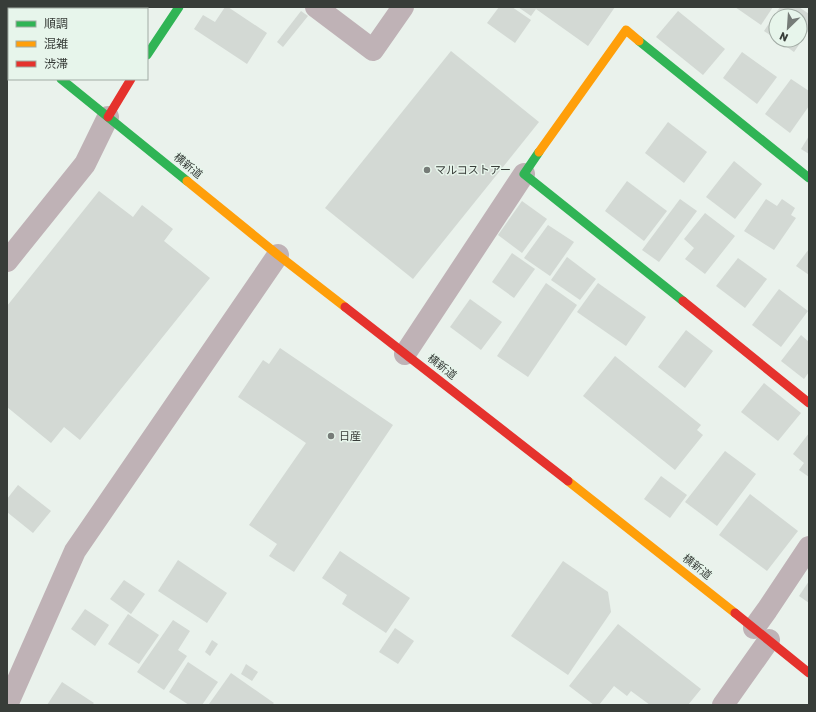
<svg xmlns="http://www.w3.org/2000/svg" width="816" height="712" viewBox="0 0 816 712" font-family="Rubik,'Noto Sans JP',sans-serif">
	<rect width="100%" height="100%" fill="#eaf2ec"/>
	<g fill="#d3d9d4">
		<path d="M89 7H130L129 9H118L116 7 115 9H92Z"/>
		<path d="M225 7H228L267 33 247 64 194 29 203 15 215 22Z"/>
		<path d="M499 7H512L531 20 515 43 487 23Z"/>
		<path d="M518 7H615L588 46 536 9 531 16Z"/>
		<path d="M735 7H773L761 25Z"/>
		<path d="M780 7H799L809 14V30L794 52 777 40H800V16H776V39L764 31Z"/>
		<path d="M301 11 308 16 283 47 277 42Z"/>
		<path d="M678 11 725 49 703 75 656 37Z"/>
		<path d="M451 51 539 122 413 279 325 208Z"/>
		<path d="M742 52 777 77 757 104 723 78Z"/>
		<path d="M791 79 809 91V106L790 133 765 114Z"/>
		<path d="M668 122 707 152 684 183 645 153Z"/>
		<path d="M809 136V154L801 149Z"/>
		<path d="M734 161 762 184 735 219 706 197Z"/>
		<path d="M627 181 667 211 644 241 605 211Z"/>
		<path d="M99 191 133 217 142 205 173 229 164 241 210 278 80 440 64 427 51 443 7 407V306Z"/>
		<path d="M680 199 697 211 659 262 642 250Z"/>
		<path d="M766 199 777 206 782 199 795 208 791 215 796 218 774 250 744 231Z"/>
		<path d="M522 201 547 219 522 253 498 235Z"/>
		<path d="M705 213 735 236 705 274 685 259 694 248 684 239Z"/>
		<path d="M548 225 574 242 550 276 524 258Z"/>
		<path d="M809 249V275L796 266Z"/>
		<path d="M512 253 535 269 514 298 492 282Z"/>
		<path d="M567 257 596 279 580 300 551 280Z"/>
		<path d="M738 258 767 279 745 308 716 286Z"/>
		<path d="M546 283 577 305 528 377 497 356Z"/>
		<path d="M598 283 646 317 626 346 577 312Z"/>
		<path d="M779 289 808 311 781 347 752 325Z"/>
		<path d="M470 299 502 322 481 350 450 327Z"/>
		<path d="M686 330 713 351 685 388 658 367Z"/>
		<path d="M801 335 809 342V372L804 379 781 361Z"/>
		<path d="M280 348 393 425 294 572 269 556 277 544 249 525 306 443 238 397 263 360 269 364Z"/>
		<path d="M615 356 701 425 697 430 703 435 675 470 583 396Z"/>
		<path d="M764 383 801 413 778 441 741 412Z"/>
		<path d="M809 433V477L799 470 804 463 793 454Z"/>
		<path d="M725 451 756 474 717 526 685 502Z"/>
		<path d="M661 476 687 495 670 518 644 499Z"/>
		<path d="M18 485 51 511 33 533 7 512V499Z"/>
		<path d="M750 494 798 531 767 571 719 535Z"/>
		<path d="M340 551 410 598 386 633 342 604 347 595 322 578Z"/>
		<path d="M178 560 227 593 207 623 158 591Z"/>
		<path d="M563 561 608 592 611 612 568 675 511 636Z"/>
		<path d="M124 580 145 594 131 614 110 599Z"/>
		<path d="M809 581V603L799 596Z"/>
		<path d="M85 609 109 625 95 646 71 629Z"/>
		<path d="M128 614 159 635 139 664 108 644Z"/>
		<path d="M173 620 190 631 178 650 187 656 164 690 137 672Z"/>
		<path d="M618 624 701 689 688 705H650L631 691 627 696 614 686 599 705H594L569 686Z"/>
		<path d="M395 628 414 641 398 664 379 652Z"/>
		<path d="M212 640 218 644 210 656 205 652Z"/>
		<path d="M188 662 218 682 202 705H189L169 692Z"/>
		<path d="M246 664 258 672 252 681 241 674Z"/>
		<path d="M231 673 274 703 272 705H210L209 704Z"/>
		<path d="M62 682 94 703 92 705H47Z"/>
	</g>
	<g fill="none" stroke-linecap="round" stroke-linejoin="round">
		<g stroke="#bfb2b6" stroke-width="22">
			<path d="M316 7 373 50 403 7"/>
			<path d="M7 261 85 164 108 117"/>
			<path d="M405 354 524 174"/>
			<path d="M754 628 767 610 809 547"/>
			<path d="M7 705 75 551 278 255"/>
			<path d="M723 705 769 640"/>
		</g>
		<g stroke="#30b455" stroke-width="9">
			<path d="M639 41 809 178"/>
			<path d="M147 55 179 7"/>
			<path d="M61 79 187 181"/>
			<path d="M539 152 524 174 683 301"/>
		</g>
		<g stroke="#ff9f0a" stroke-width="9">
			<path d="M539 152 626 30 639 41"/>
			<path d="M187 181 278 255 345 307"/>
			<path d="M568 481 735 613"/>
		</g>
		<g stroke="#e5322d" stroke-width="9">
			<path d="M7 36 9 37"/>
			<path d="M108 117 131 79"/>
			<path d="M683 301 809 403"/>
			<path d="M345 307 568 481"/>
			<path d="M735 613 809 673"/>
		</g>
	</g>
	<g fill="#767c78" stroke="#e7f5eb" stroke-width="1.5">
		<circle cx="427" cy="170" r="4"/>
		<circle cx="331" cy="436" r="4"/>
	</g>
	<g text-anchor="middle" dominant-baseline="central" stroke-width="3" stroke-linejoin="round" paint-order="stroke">
		<g font-size="11" fill="#383d39" stroke="#e7f5eb">
			<text transform="translate(188 166) rotate(39)">横新道</text>
			<text transform="translate(442 367) rotate(38)">横新道</text>
			<text transform="translate(697 567) rotate(38)">横新道</text>
		</g>
		<g font-size="11" fill="#383d39" stroke="#e7f5eb" text-anchor="start">
			<text x="435" y="170">マルコストアー</text>
			<text x="339" y="436">日産</text>
		</g>
	</g>
	<rect width="816" height="712" fill="none" stroke="#383d39" stroke-width="16"/>
	<rect x="8" y="8" width="140" height="72" fill="#e7f5eb" stroke="#a1aba4"/>
	<rect x="16" y="21" width="20" height="6" fill="#30b455" stroke="#a1aba4"/>
	<text x="44" y="28" font-size="12" fill="#383d39">順調</text>
	<rect x="16" y="41" width="20" height="6" fill="#ff9f0a" stroke="#a1aba4"/>
	<text x="44" y="48" font-size="12" fill="#383d39">混雑</text>
	<rect x="16" y="61" width="20" height="6" fill="#e5322d" stroke="#a1aba4"/>
	<text x="44" y="68" font-size="12" fill="#383d39">渋滞</text>
	<g transform="translate(788 28) rotate(205)"><circle r="19" fill="#e7f5eb" stroke="#a1aba4"/>
	<path d="M0-3L7 15L0 10L-7 15Z" fill="#767c78"/>
	<text y="-6" font-size="11" font-weight="bold" text-anchor="middle" fill="#383d39">N</text>
	</g>
</svg>
